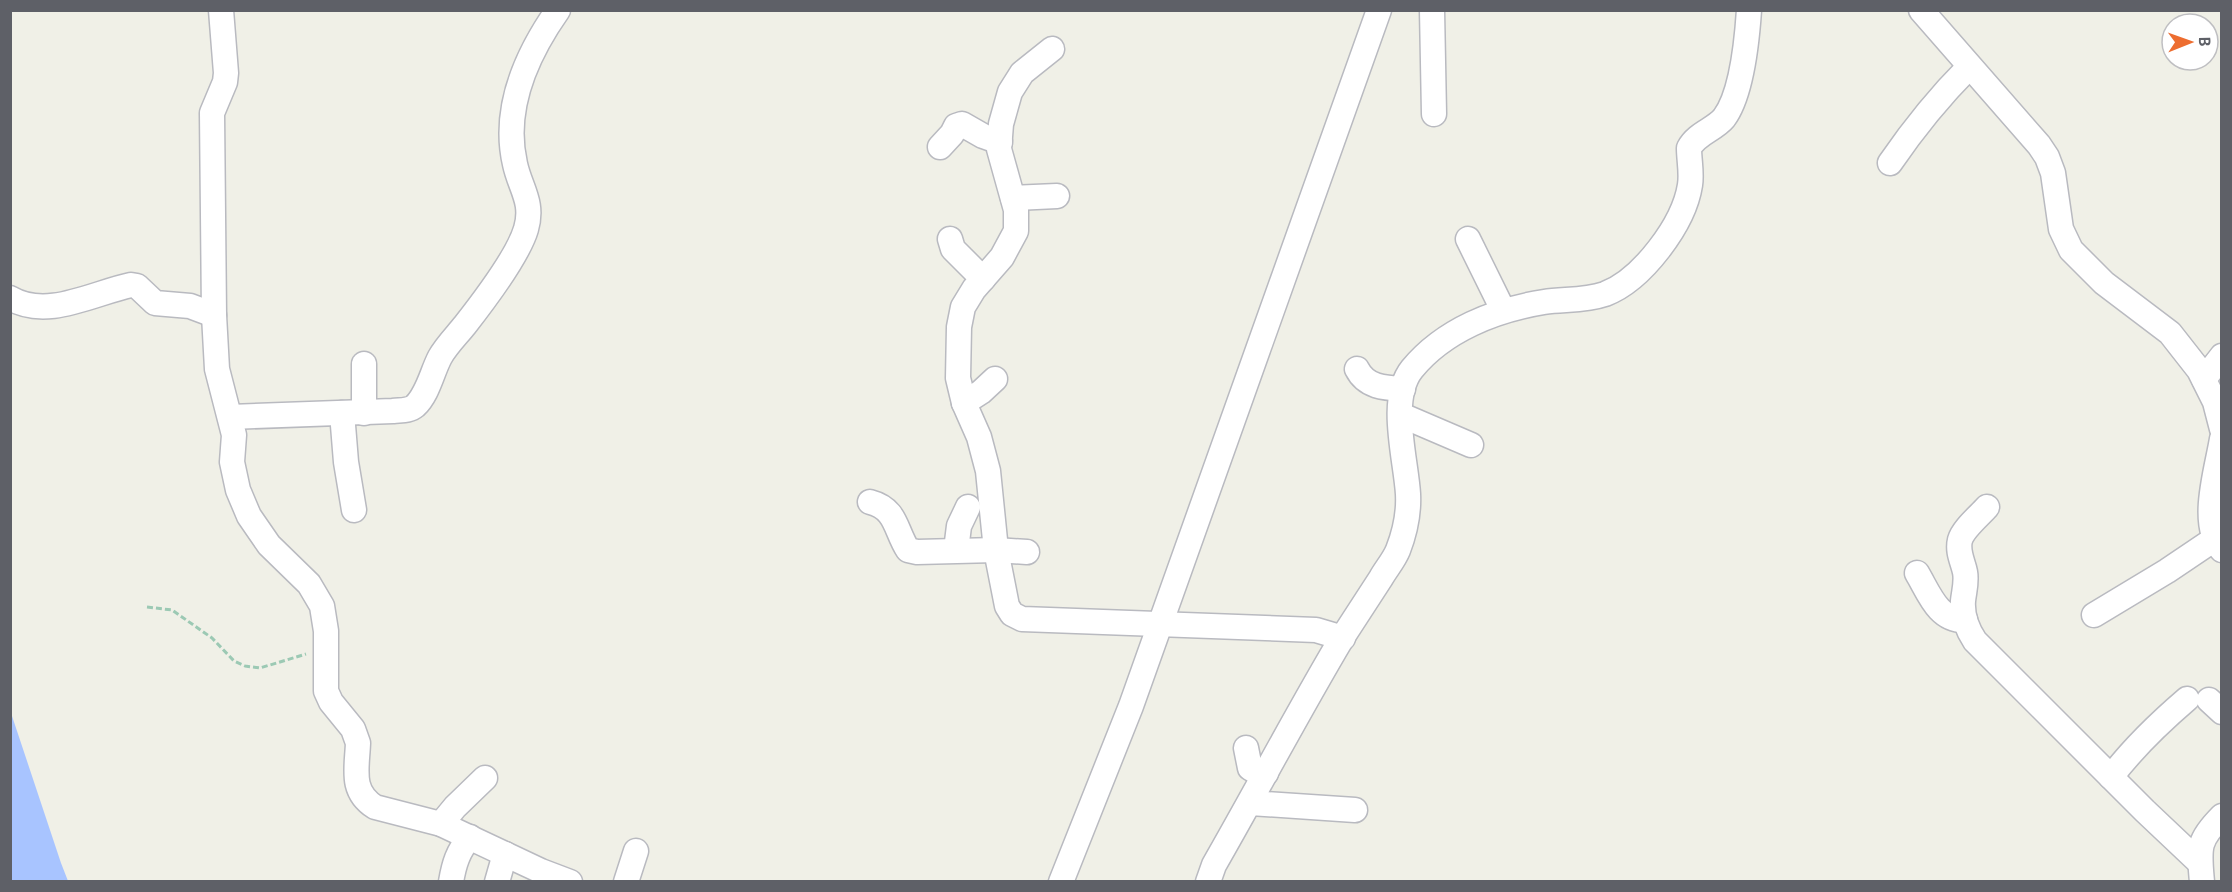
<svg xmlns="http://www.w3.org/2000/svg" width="2232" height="892" viewBox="0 0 2232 892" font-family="'PT Sans',sans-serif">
	<rect width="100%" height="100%" fill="#f0f0e7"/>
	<path fill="#a8c4ff" d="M11 713 61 863 68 881H11Z"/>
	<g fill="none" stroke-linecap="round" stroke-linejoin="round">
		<g stroke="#b9bac0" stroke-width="27">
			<g id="minor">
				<path d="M221 10 226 73 225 82 212 113 214 315 217 369 234 435 232 462 238 490 249 516 269 545 309 584 322 606 326 631V691L331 702 353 729 358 743C357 769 350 791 375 807L441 824 541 871 570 882"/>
				<path d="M1432 10 1434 114"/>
				<path d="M1921 10 2039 145 2047 157 2053 173 2061 229 2071 250 2104 283 2170 333 2199 370 2215 402 2222 429"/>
				<path d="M1052 49 1022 73 1010 92 1001 124 999 149 1016 210V231L1002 257 974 289 963 307 959 327 958 378 964 403 979 437 988 471 996 550 1007 606 1012 614 1022 619 1316 630 1343 638"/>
				<path d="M940 147 952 134 956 126 962 124 983 136 1000 142"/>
				<path d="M1890 163C1914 128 1939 97 1969 67"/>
				<path d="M1013 198 1057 196"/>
				<path d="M950 239 953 249 983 279"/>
				<path d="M1468 239 1503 310"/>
				<path d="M10 298C47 320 93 293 131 285L137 286 155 303 190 306 214 315"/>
				<path d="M364 364V413"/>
				<path d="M1357 369C1366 387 1384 388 1403 389"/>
				<path d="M2204 379 2222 356"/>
				<path d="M964 403 981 392 995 379"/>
				<path d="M342 413 346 462 354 510"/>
				<path d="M1401 415 1471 445"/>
				<path d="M230 417 393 411C401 410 409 411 415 406 428 394 432 372 440 357 446 346 457 335 465 325 483 302 518 256 526 229 534 202 520 188 515 164 502 108 527 54 558 10"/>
				<path d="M2222 439C2217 470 2199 524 2222 550"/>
				<path d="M870 502C897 509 895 530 908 550L917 552 996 550 1027 552"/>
				<path d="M1987 507C1979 516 1963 529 1960 540 1957 552 1963 562 1965 572 1967 582 1964 591 1963 601 1962 615 1967 629 1975 641L2145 811 2200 863"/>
				<path d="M956 550 959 526 968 507"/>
				<path d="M1917 573C1929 593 1938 621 1965 620"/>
				<path d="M2094 615 2167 571 2216 538"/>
				<path d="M2209 700 2222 712"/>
				<path d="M1246 748 1250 768 1257 772 1266 773"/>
				<path d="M2111 777C2133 748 2159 723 2187 699"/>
				<path d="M1250 803 1355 810"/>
				<path d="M441 824 455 807 485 778"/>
				<path d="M451 882C454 864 458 851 470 837"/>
				<path d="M497 882 505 854"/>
				<path d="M626 882 636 851"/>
				<path d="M1061 882 1131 706 1379 10"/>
				<path d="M1208 882 1214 865C1257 790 1298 712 1342 638 1355 618 1368 598 1381 578 1386 569 1394 560 1398 550 1405 532 1409 513 1408 494 1406 459 1388 399 1412 369 1444 330 1495 310 1544 302 1564 299 1585 301 1605 294 1642 280 1684 224 1690 185 1692 173 1689 160 1689 148 1697 133 1714 130 1724 118 1742 94 1747 40 1749 10"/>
				<path d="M2202 882C2199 848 2197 841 2222 816"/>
			</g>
		</g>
		<path stroke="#9cc9b4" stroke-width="3" stroke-dasharray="6 3" stroke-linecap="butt" d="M147 607 172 610 212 638 234 661 245 666 260 668 306 654"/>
		<use href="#minor" stroke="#fff" stroke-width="24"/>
	</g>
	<rect width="2232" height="892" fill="none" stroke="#5e6067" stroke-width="24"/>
	<g transform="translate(2190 42) rotate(89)"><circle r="28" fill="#ffffff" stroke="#bfbfc2" stroke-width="1.5"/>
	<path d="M0-4.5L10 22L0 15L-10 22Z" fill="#ed6d30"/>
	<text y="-9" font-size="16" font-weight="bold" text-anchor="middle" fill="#5e6067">B</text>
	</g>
</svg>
